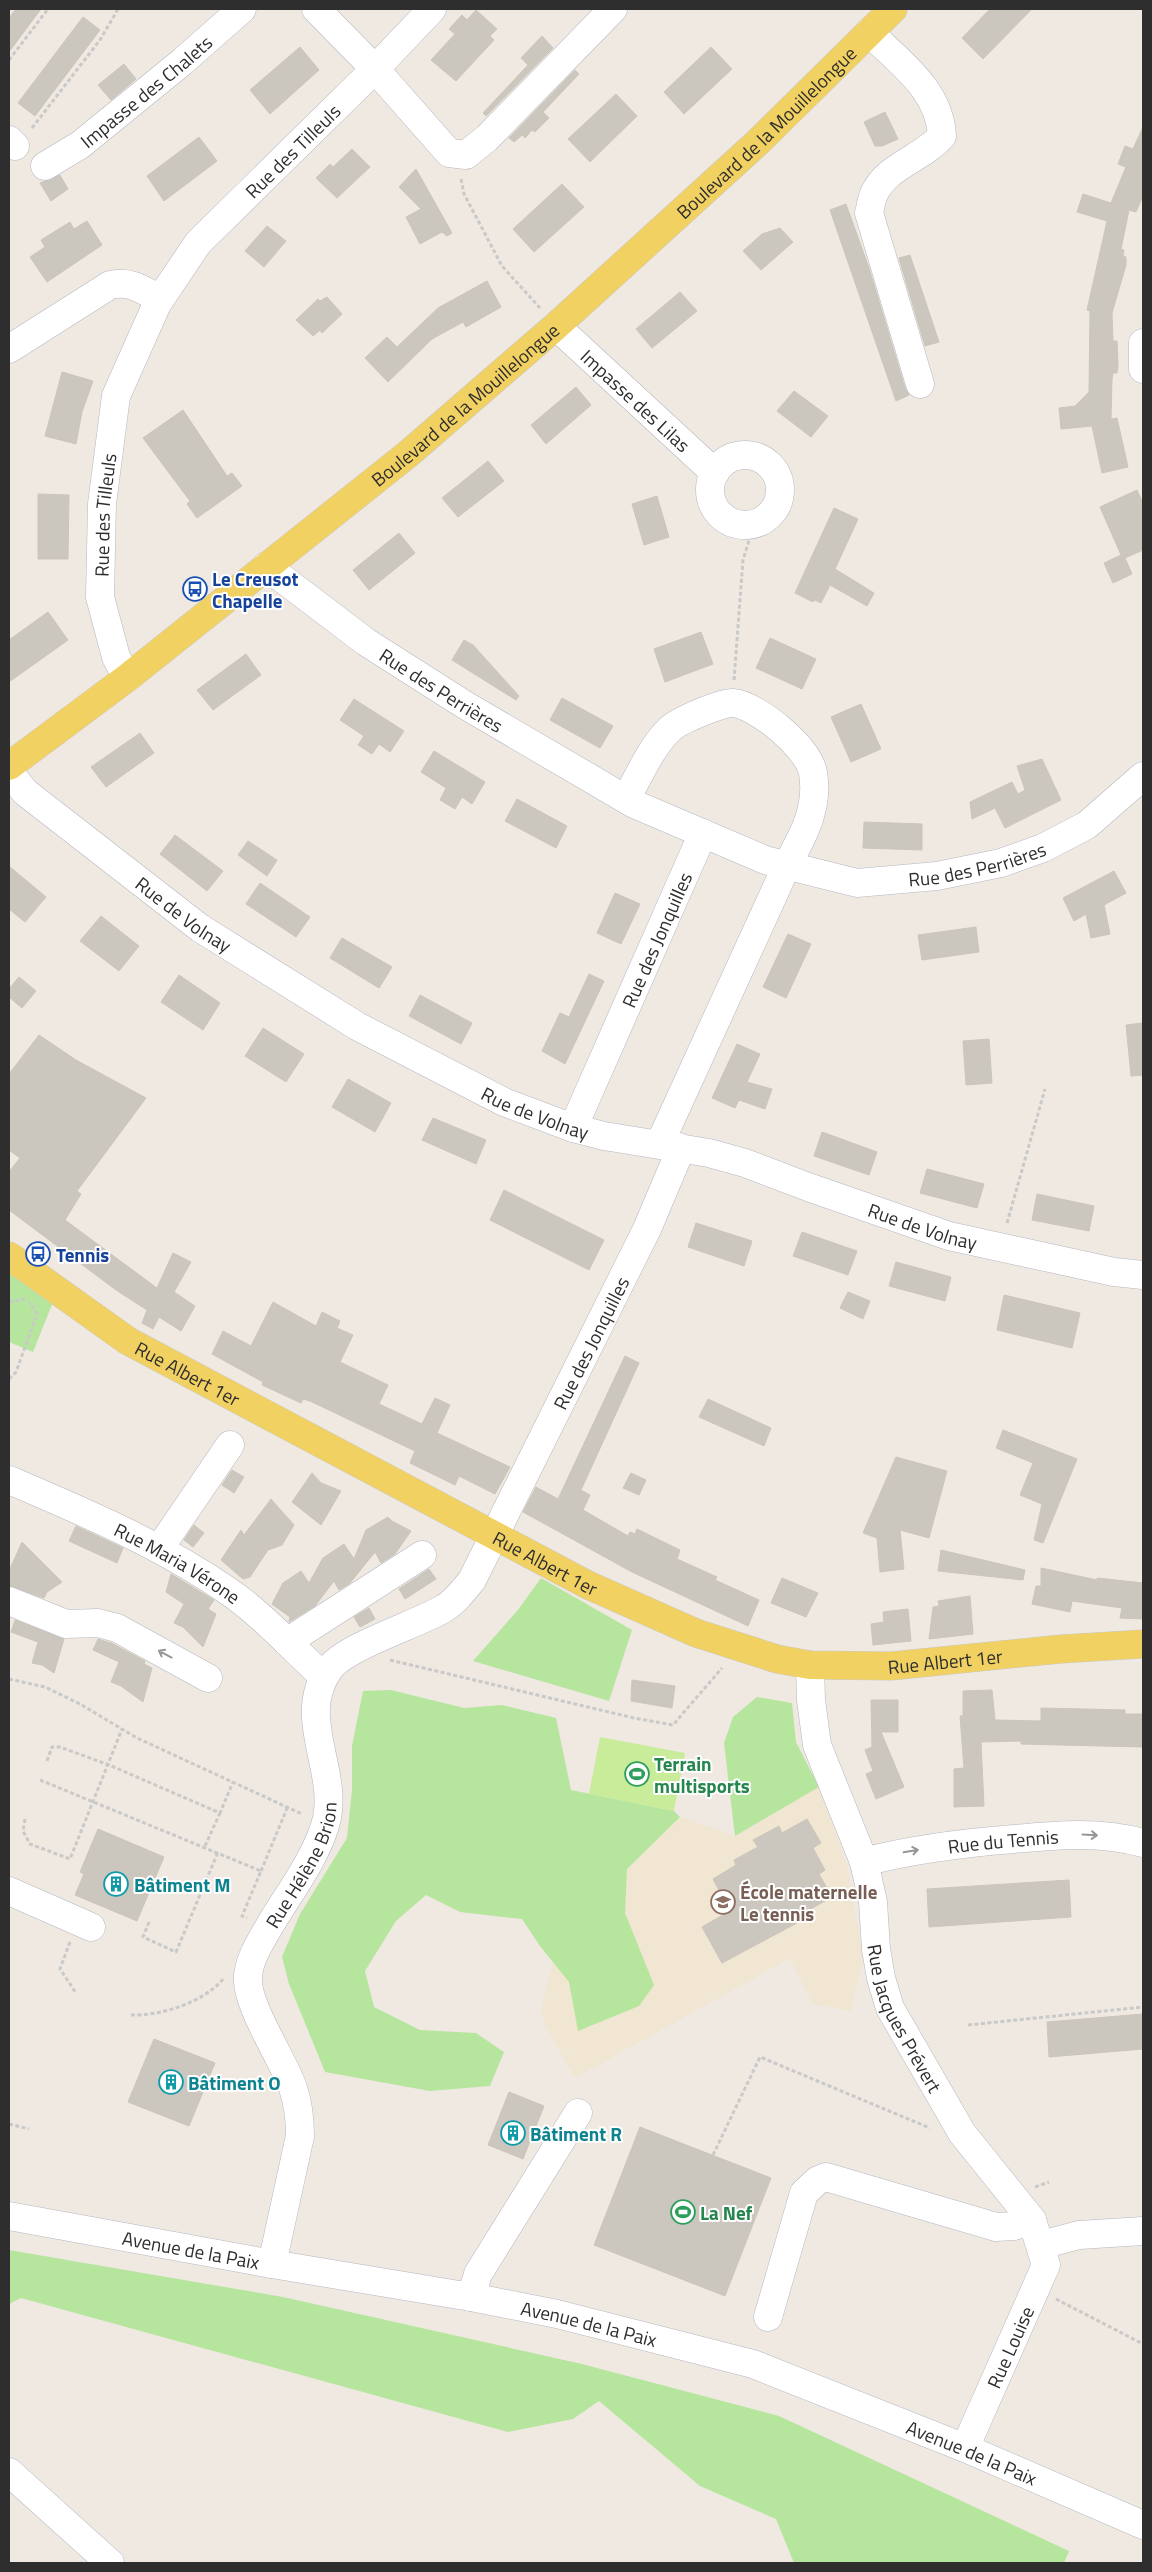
<svg xmlns="http://www.w3.org/2000/svg" width="1152" height="2572" viewBox="0 0 1152 2572" font-family="'Titillium Web',sans-serif">
	<rect width="100%" height="100%" fill="#efe9e1"/>
	<path fill="#f0e6d1" d="M819 1787 847 1866 863 1958 851 2011 813 2004 790 1958 575 2078 545 2025 541 2011 559 1936 680 1817 735 1836Z"/>
	<g fill="#b6e59e">
		<path d="M9 1269 53 1302 33 1352 9 1342Z"/>
		<path d="M541 1578 632 1630 609 1701 473 1661 518 1610Z"/>
		<path d="M391 1690 464 1708 502 1705 556 1718 571 1790 674 1811 680 1817 627 1869 625 1913 654 1985 639 2006 578 2031 569 1982 540 1946 522 1919 460 1912 426 1895 396 1921 365 1971 374 2007 420 2030 476 2033 504 2052 490 2086 430 2091 325 2072 289 1984 282 1957 300 1914 347 1838 352 1790V1746L363 1691Z"/>
		<path d="M757 1697 792 1703 796 1742 819 1787 735 1836 724 1743 733 1717Z"/>
		<path d="M9 2250 283 2297 582 2364 779 2416 1069 2551 1064 2563H794L776 2519 700 2486 599 2401 573 2419 508 2432 21 2298 9 2304Z"/>
	</g>
	<path fill="#c9ec9a" d="M600 1737 685 1753 674 1811 589 1794Z"/>
	<g fill="#cbc7bf" stroke="#cbc5ba">
		<path d="M16 9H41L9 52V18Z"/>
		<path d="M990 9H1032L983 59 962 38Z"/>
		<path d="M476 10 497 29 490 36 494 40 456 81 431 60 455 34 449 29 462 15 467 20Z"/>
		<path d="M83 17 100 30 35 116 18 103Z"/>
		<path d="M542 36 553 48 486 116 483 113 528 65 521 58Z"/>
		<path d="M300 47 319 70 270 114 250 90Z"/>
		<path d="M711 47 732 69 684 114 664 92Z"/>
		<path d="M124 64 136 79 111 100 98 85Z"/>
		<path d="M575 70 579 74 543 112 549 118 535 132 532 130 525 138 522 135 514 142 509 138Z"/>
		<path d="M616 94 637 116 590 162 568 139Z"/>
		<path d="M885 112 898 139 882 146H875L864 122Z"/>
		<path d="M1143 127V196L1136 212 1129 210 1121 249 1124 250 1123 256 1126 257V265L1112 313 1113 341H1117L1118 366 1117 373H1113L1112 379 1111 419 1117 418 1128 467 1102 473 1092 426 1061 429 1059 408 1075 406 1089 392 1090 311 1087 310 1107 221 1077 212 1083 194 1111 203 1126 167 1118 164 1125 146 1133 149Z"/>
		<path d="M199 137 217 161 164 201 147 176Z"/>
		<path d="M352 149 370 167 337 198 316 178 330 164 333 167Z"/>
		<path d="M416 169 452 233 447 236 442 232 420 244 406 217 421 209 399 187Z"/>
		<path d="M60 175 68 189 51 201 40 183Z"/>
		<path d="M562 184 584 207 534 252 513 229Z"/>
		<path d="M846 204 869 268 905 388 909 395 896 401 830 210Z"/>
		<path d="M87 221 102 245 47 282 30 257 45 247 41 240 70 222 74 229Z"/>
		<path d="M267 226 286 241 264 267 245 251Z"/>
		<path d="M780 228 793 242 761 270 743 251 762 234Z"/>
		<path d="M910 255 939 342 925 346 899 258Z"/>
		<path d="M487 281 501 307 466 327 463 322 432 339 388 382 365 358 387 337 397 347 438 308Z"/>
		<path d="M680 292 697 311 652 348 636 329Z"/>
		<path d="M327 297 342 314 322 333 320 330 313 336 296 320 318 299 320 301Z"/>
		<path d="M62 372 93 381 82 412 76 444 45 436Z"/>
		<path d="M576 387 591 405 546 444 531 425Z"/>
		<path d="M794 391 828 416 811 437 777 411Z"/>
		<path d="M183 410 227 476 232 473 242 486 197 518 187 504 190 501 143 438Z"/>
		<path d="M488 461 504 481 458 517 442 498Z"/>
		<path d="M1137 490 1143 503V550L1125 558 1132 574 1113 583 1104 563 1121 555 1100 507Z"/>
		<path d="M38 494 69 495 68 559H38Z"/>
		<path d="M657 496 669 537 644 545 632 504Z"/>
		<path d="M834 508 858 519 835 569 874 593 867 606 830 585 821 603 815 600 813 602 795 593Z"/>
		<path d="M399 533 415 553 369 590 353 570Z"/>
		<path d="M48 612 68 640 9 682V640Z"/>
		<path d="M701 632 713 664 665 682 654 649Z"/>
		<path d="M770 638 816 659 802 689 756 668Z"/>
		<path d="M464 640 473 645 519 696 516 700 452 660Z"/>
		<path d="M246 654 261 675 213 710 197 690Z"/>
		<path d="M562 698 613 726 600 748 550 720Z"/>
		<path d="M354 699 404 731 390 752 379 744 372 754 358 745 364 736 340 720Z"/>
		<path d="M861 704 881 749 851 762 831 717Z"/>
		<path d="M140 733 154 753 106 787 91 767Z"/>
		<path d="M434 751 485 782 472 804 462 797 455 809 440 800 446 788 421 772Z"/>
		<path d="M1042 759 1061 800 1005 828 995 808 972 819 970 802 1012 782 1018 794 1025 790 1017 766Z"/>
		<path d="M517 799 567 826 556 848 505 821Z"/>
		<path d="M864 822 922 824V850L863 848Z"/>
		<path d="M175 835 223 871 207 891 160 854Z"/>
		<path d="M248 841 277 860 267 876 238 855Z"/>
		<path d="M9 866 46 897 25 922 9 909Z"/>
		<path d="M1114 871 1126 893 1104 905 1110 934 1091 938 1086 914 1074 921 1063 898Z"/>
		<path d="M260 883 310 917 296 937 246 904Z"/>
		<path d="M615 893 640 904 621 944 597 933Z"/>
		<path d="M101 916 139 946 119 971 80 941Z"/>
		<path d="M976 927 979 952 922 960 918 935Z"/>
		<path d="M788 934 811 944 786 998 763 987Z"/>
		<path d="M342 938 392 967 379 988 330 958Z"/>
		<path d="M589 974 604 981 565 1064 542 1051 560 1013 569 1017Z"/>
		<path d="M179 975 220 1003 203 1030 161 1002Z"/>
		<path d="M19 977 36 991 22 1008 9 997V989Z"/>
		<path d="M420 995 472 1023 461 1044 409 1016Z"/>
		<path d="M1143 1023V1075L1131 1076 1126 1025Z"/>
		<path d="M263 1028 304 1054 286 1082 245 1056Z"/>
		<path d="M39 1035 76 1060 146 1098 77 1191 81 1194 65 1220 157 1288 173 1253 191 1262 174 1292 195 1306 181 1331 159 1317 153 1329 142 1323 147 1310 116 1290 9 1210V1172L20 1158 9 1150V1074Z"/>
		<path d="M989 1039 992 1083 966 1085 963 1041Z"/>
		<path d="M737 1044 760 1054 747 1082 772 1089 765 1109 739 1100 735 1108 712 1098Z"/>
		<path d="M348 1079 391 1103 375 1132 332 1107Z"/>
		<path d="M433 1118 486 1140 476 1164 422 1140Z"/>
		<path d="M822 1132 877 1152 869 1175 814 1156Z"/>
		<path d="M927 1169 984 1184 977 1208 920 1193Z"/>
		<path d="M504 1190 604 1240 589 1270 490 1220Z"/>
		<path d="M1037 1194 1094 1206 1089 1231 1032 1220Z"/>
		<path d="M696 1223 752 1241 744 1266 688 1247Z"/>
		<path d="M802 1232 857 1251 848 1275 793 1256Z"/>
		<path d="M896 1262 951 1277 945 1301 889 1286Z"/>
		<path d="M848 1292 870 1301 863 1319 840 1308Z"/>
		<path d="M1004 1295 1080 1313 1072 1348 997 1330Z"/>
		<path d="M273 1302 316 1326 322 1312 340 1321 337 1328 353 1335 340 1362 388 1385 379 1404 422 1424 435 1398 450 1405 437 1433 510 1467 495 1494 459 1476 455 1485 410 1463 415 1451 310 1401 303 1399 301 1403 262 1385 263 1382 212 1354 223 1331 251 1346Z"/>
		<path d="M625 1356 639 1363 581 1490 590 1495 583 1510 628 1536 630 1532 635 1534 637 1529 680 1550 677 1559 717 1577 715 1580 759 1600 748 1626 632 1572 523 1512 536 1487 558 1499Z"/>
		<path d="M708 1399 771 1428 764 1446 699 1417Z"/>
		<path d="M1003 1430 1077 1459 1043 1543 1034 1540 1042 1504 1020 1495 1033 1463 996 1448Z"/>
		<path d="M896 1457 947 1471 929 1538 900 1530 904 1569 880 1572 877 1538 863 1533Z"/>
		<path d="M232 1470 244 1477 234 1493 222 1485Z"/>
		<path d="M312 1473 321 1483 341 1491 321 1525 292 1502Z"/>
		<path d="M631 1473 646 1480 639 1495 623 1488Z"/>
		<path d="M271 1499 294 1525 282 1545 268 1550 250 1577 243 1579 221 1560 241 1530 244 1535Z"/>
		<path d="M388 1517 392 1521 411 1531 395 1554 381 1563 375 1552 350 1583 339 1590 334 1581 315 1606 289 1622 290 1617 272 1604 283 1583 301 1571 309 1583 323 1558 344 1544 354 1559 366 1530Z"/>
		<path d="M194 1525 204 1533 193 1547 184 1540Z"/>
		<path d="M76 1526 123 1548 117 1563 69 1541Z"/>
		<path d="M22 1542 62 1582 47 1592 44 1598 9 1586V1571Z"/>
		<path d="M941 1550 1025 1570 1023 1580 938 1571Z"/>
		<path d="M1041 1568 1097 1580V1578L1143 1583V1619L1120 1618 1122 1608 1072 1601 1070 1612 1032 1604 1036 1586H1041Z"/>
		<path d="M429 1569 436 1579 405 1599 399 1589Z"/>
		<path d="M171 1574 214 1600 208 1609 216 1614 203 1647 183 1627 174 1623 184 1604 166 1592Z"/>
		<path d="M782 1578 818 1593 806 1617 771 1603Z"/>
		<path d="M970 1596 973 1634 929 1639 933 1607 939 1606 938 1601Z"/>
		<path d="M369 1608 375 1619 360 1627 354 1617Z"/>
		<path d="M908 1609 911 1641 873 1645 871 1624 884 1622 883 1612Z"/>
		<path d="M15 1620 64 1639 54 1673 42 1665 32 1663 38 1642 11 1632Z"/>
		<path d="M98 1639 111 1643 145 1661 144 1664 152 1668 143 1702 121 1686 111 1682 119 1662 93 1650Z"/>
		<path d="M632 1680 675 1686 672 1708 631 1701Z"/>
		<path d="M992 1690 995 1720 1041 1721V1708L1125 1710V1714H1143V1747L1021 1744V1741L981 1742 984 1806 954 1807V1769L964 1768 960 1716H963V1691Z"/>
		<path d="M871 1700H898V1732H881L904 1787 876 1799 866 1774 873 1771 865 1750 872 1747Z"/>
		<path d="M807 1819 821 1843 813 1848 825 1870 819 1874 832 1897 807 1911 810 1916 722 1963 702 1927 730 1911 713 1879 736 1865 734 1860 758 1847 753 1840 779 1826 782 1833Z"/>
		<path d="M98 1829 164 1857 137 1921 75 1895 84 1874 80 1872Z"/>
		<path d="M1069 1880 1071 1917 929 1927 927 1889Z"/>
		<path d="M1143 2014V2049L1049 2057 1047 2022Z"/>
		<path d="M154 2039 215 2063 189 2126 128 2102Z"/>
		<path d="M509 2092 544 2106 523 2159 488 2145Z"/>
		<path d="M640 2127 771 2178 725 2296 594 2245Z"/>
	</g>
	<g fill="none" stroke-linecap="round" stroke-linejoin="round">
		<g stroke="#b4b7c1" stroke-width="29">
			<g id="minor">
				<path d="M316 9 375 69 449 153 466 155 487 138 613 9"/>
				<path d="M869 32C900 63 940 90 942 136 923 158 886 166 874 194 871 200 871 207 869 213L920 384"/>
				<path d="M9 140 15 146"/>
				<path id="s1" d="M45 166 80 145 182 62 242 9"/>
				<path id="s2" d="M556 326 715 473"/>
				<path d="M1143 343V369"/>
				<path d="M9 349 110 285C130 280 143 290 160 299"/>
				<circle cx="745" cy="490" r="35"/>
				<path id="s3" d="M266 566 366 642 465 705 634 804 765 860 857 883 937 876 1001 863 1043 848 1087 825 1143 776"/>
				<path id="s4" d="M127 678 116 657 100 597 102 504 116 396 157 304 198 243 375 69 432 9"/>
				<path id="s5" d="M9 772 25 792 200 928 357 1026 504 1102 573 1128 604 1136 709 1153 745 1163 808 1187 949 1236 1114 1272 1143 1275"/>
				<path d="M626 799C639 776 651 747 670 729 678 721 722 702 733 703 757 705 809 748 813 773 819 808 803 836 787 865L660 1143"/>
				<path id="s6" d="M573 1128 703 833"/>
				<path id="s7" d="M9 1480C84 1512 160 1544 228 1591 263 1615 293 1649 324 1677"/>
				<path d="M159 1549 230 1445"/>
				<path d="M9 1601 66 1624 98 1623 117 1628 208 1678"/>
				<path d="M287 1642 422 1555"/>
				<path id="s8" d="M810 1665 811 1700 817 1745 864 1862 873 1902 876 1949 881 1978 890 2008 962 2133 1032 2220 1046 2265 965 2448"/>
				<path id="s9" d="M864 1862C913 1849 963 1843 1014 1839 1058 1835 1101 1831 1143 1843"/>
				<path d="M9 1891 91 1927"/>
				<path id="s10" d="M9 2216 272 2264 471 2297 557 2314 753 2364 965 2448 1143 2525"/>
				<path d="M1041 2245 1079 2235 1143 2231"/>
				<path id="s11" d="M272 2264 300 2136C300 2120 298 2103 293 2088 283 2059 245 2004 248 1976 250 1957 261 1941 270 1925 289 1893 319 1854 327 1818 337 1767 295 1715 330 1668 345 1647 417 1624 443 1609 455 1602 464 1590 472 1580L647 1229 677 1158 679 1147"/>
				<path d="M471 2297 478 2274 578 2113"/>
				<path d="M768 2317 804 2193 818 2180 826 2177 996 2227 1014 2226 1032 2220"/>
				<path d="M9 2472 110 2563"/>
			</g>
		</g>
		<g stroke="#c9c9c9" stroke-width="29">
			<g id="major">
				<path id="s12" d="M9 766 127 678 408 454 556 326 757 143 893 9"/>
				<path id="s13" d="M9 1256 128 1341 588 1585 696 1633 777 1659 810 1665 891 1666 1061 1649 1143 1644"/>
			</g>
		</g>
		<g stroke="#c9c9c9" stroke-width="3" stroke-dasharray="4 2.5" stroke-linecap="butt">
			<path d="M9 60 48 9"/>
			<path d="M32 128 100 40 118 9"/>
			<path d="M461 179 464 194 502 266 540 308"/>
			<path d="M734 680 743 560 754 524"/>
			<path d="M1007 1223 1045 1089"/>
			<path d="M9 1302 25 1299"/>
			<path d="M9 1379 16 1372 37 1314 29 1302"/>
			<path d="M390 1660 634 1718 673 1725 722 1668"/>
			<path d="M9 1679 45 1687 80 1704 137 1738 302 1814"/>
			<path d="M47 1761 52 1747H60L109 1765 220 1813 233 1782"/>
			<path d="M40 1780 261 1871 242 1916 247 1918"/>
			<path d="M25 1819 23 1831 30 1844 70 1859 122 1729"/>
			<path d="M205 1846 220 1813"/>
			<path d="M261 1871 288 1806"/>
			<path d="M149 1922 143 1937 176 1952 218 1852"/>
			<path d="M70 1942 60 1969 76 1993"/>
			<path d="M131 2015C161 2016 205 2002 224 1978"/>
			<path d="M968 2025 1143 2007"/>
			<path d="M9 2124 29 2129"/>
			<path d="M713 2155 760 2057 930 2128"/>
			<path d="M1035 2187 1049 2182"/>
			<path d="M1056 2299 1143 2344"/>
		</g>
		<use href="#minor" stroke="#fff" stroke-width="28"/>
		<use href="#major" stroke="#f2d163" stroke-width="28"/>
	</g>
	<defs><path id="oneway-shaft" d="M-6 0H5M1.5-3L5.5 0L1.5 3" fill="none" stroke-width="1.6" stroke-linecap="round" stroke-linejoin="round" transform="scale(1.25)"/></defs>
	<g stroke="#969696">
		<use href="#oneway-shaft" transform="translate(165 1654) rotate(-152)"/>
		<use href="#oneway-shaft" transform="translate(1090 1835) rotate(3)"/>
		<use href="#oneway-shaft" transform="translate(911 1851) rotate(-10)"/>
	</g>
	<defs>
		<g id="bus-ring" transform="scale(1.25)"><circle r="9.5" fill="#fff" stroke="#1a4fb4" stroke-width="1.5"/><path d="M-5-6H5V4H4V6H2V4H-2V6H-4V4H-5ZM-3.5-4V0h7V-4ZM-3.5 1.2v1.5H-2V1.2ZM2 1.2v1.5H3.5V1.2Z" fill="#1a4fb4"/></g>
		<g id="stadium-ring" transform="scale(1.25)"><circle r="9.5" fill="#fff" stroke="#2e9e5b" stroke-width="1.5"/><path d="M0-5a6.5 5 0 1 0 0 10a6.5 5 0 1 0 0-10ZM-3.5-1.8h7v3.6h-7Z" fill="#2e9e5b"/></g>
		<g id="building-ring" transform="scale(1.25)"><circle r="9.5" fill="#fff" stroke="#0f9aa8" stroke-width="1.5"/><path d="M-4-6H4V6H1V3H-1V6H-4ZM-2.5-4.3h1.7v1.8h-1.7ZM.8-4.3h1.7v1.8H.8ZM-2.5-1h1.7V.8h-1.7ZM.8-1h1.7V.8H.8Z" fill="#0f9aa8"/></g>
		<g id="school-ring" transform="scale(1.25)"><circle r="9.5" fill="#fff" stroke="#8d6e63" stroke-width="1.5"/><path d="M0-5L7-2L0 1L-7-2ZM-4 1L0 2.5L4 1V4Q0 6-4 4Z" fill="#8d6e63"/></g>
	</defs>
	<g fill-rule="evenodd">
		<use href="#bus-ring" x="195" y="589"/>
		<use href="#bus-ring" x="38" y="1254"/>
		<use href="#stadium-ring" x="637" y="1774"/>
		<use href="#building-ring" x="116" y="1884"/>
		<use href="#school-ring" x="723" y="1902"/>
		<use href="#building-ring" x="171" y="2082"/>
		<use href="#building-ring" x="513" y="2133"/>
		<use href="#stadium-ring" x="683" y="2212"/>
	</g>
	<g text-anchor="middle" dominant-baseline="central" stroke-width="4" stroke-linejoin="round" paint-order="stroke">
		<g font-size="19" fill="#2e2e2e" stroke="#fff">
			<text stroke="none"><textPath href="#s1" startOffset="126">Impasse des Chalets</textPath></text>
			<text stroke="none"><textPath href="#s12" startOffset="988">Boulevard de la Mouillelongue</textPath></text>
			<text stroke="none"><textPath href="#s4" startOffset="594">Rue des Tilleuls</textPath></text>
			<text stroke="none"><textPath href="#s2" startOffset="109">Impasse des Lilas</textPath></text>
			<text stroke="none"><textPath href="#s12" startOffset="582">Boulevard de la Mouillelongue</textPath></text>
			<text stroke="none"><textPath href="#s4" startOffset="168">Rue des Tilleuls</textPath></text>
			<text stroke="none"><textPath href="#s3" startOffset="215">Rue des Perrières</textPath></text>
			<text stroke="none"><textPath href="#s3" startOffset="798">Rue des Perrières</textPath></text>
			<text stroke="none"><textPath href="#s5" startOffset="226">Rue de Volnay</textPath></text>
			<text stroke="none"><textPath href="#s6" startOffset="206">Rue des Jonquilles</textPath></text>
			<text stroke="none"><textPath href="#s5" startOffset="631">Rue de Volnay</textPath></text>
			<text stroke="none"><textPath href="#s5" startOffset="1036">Rue de Volnay</textPath></text>
			<text stroke="none"><textPath href="#s11" startOffset="1068">Rue des Jonquilles</textPath></text>
			<text stroke="none"><textPath href="#s13" startOffset="214">Rue Albert 1er</textPath></text>
			<text stroke="none"><textPath href="#s13" startOffset="619">Rue Albert 1er</textPath></text>
			<text stroke="none"><textPath href="#s7" startOffset="188">Rue Maria Vérone</textPath></text>
			<text stroke="none"><textPath href="#s13" startOffset="1039">Rue Albert 1er</textPath></text>
			<text stroke="none"><textPath href="#s9" startOffset="141">Rue du Tennis</textPath></text>
			<text stroke="none"><textPath href="#s11" startOffset="426">Rue Hélène Brion</textPath></text>
			<text stroke="none"><textPath href="#s8" startOffset="370">Rue Jacques Prévert</textPath></text>
			<text stroke="none"><textPath href="#s10" startOffset="185">Avenue de la Paix</textPath></text>
			<text stroke="none"><textPath href="#s10" startOffset="590">Avenue de la Paix</textPath></text>
			<text transform="translate(1010 2347) rotate(-66)">Rue Louise</text>
			<text stroke="none"><textPath href="#s10" startOffset="995">Avenue de la Paix</textPath></text>
		</g>
		<g font-size="19" font-weight="bold" fill="#164399" stroke="#fff" text-anchor="start">
			<text x="212" y="578">Le Creusot<tspan x="212" dy="22">Chapelle</tspan></text>
			<text x="56" y="1254">Tennis</text>
		</g>
		<g font-size="19" font-weight="bold" fill="#27864d" stroke="#fff" text-anchor="start">
			<text x="654" y="1763">Terrain<tspan x="654" dy="22">multisports</tspan></text>
			<text x="700" y="2212">La Nef</text>
		</g>
		<g font-size="19" font-weight="bold" fill="#0d838f" stroke="#fff" text-anchor="start">
			<text x="134" y="1884">Bâtiment M</text>
			<text x="188" y="2082">Bâtiment O</text>
			<text x="530" y="2133">Bâtiment R</text>
		</g>
		<g font-size="19" font-weight="bold" fill="#785e54" stroke="#fff" text-anchor="start">
			<text x="740" y="1891">École maternelle<tspan x="740" dy="22">Le tennis</tspan></text>
		</g>
	</g>
	<rect width="1152" height="2572" fill="none" stroke="#2e2e2e" stroke-width="20"/>
</svg>
